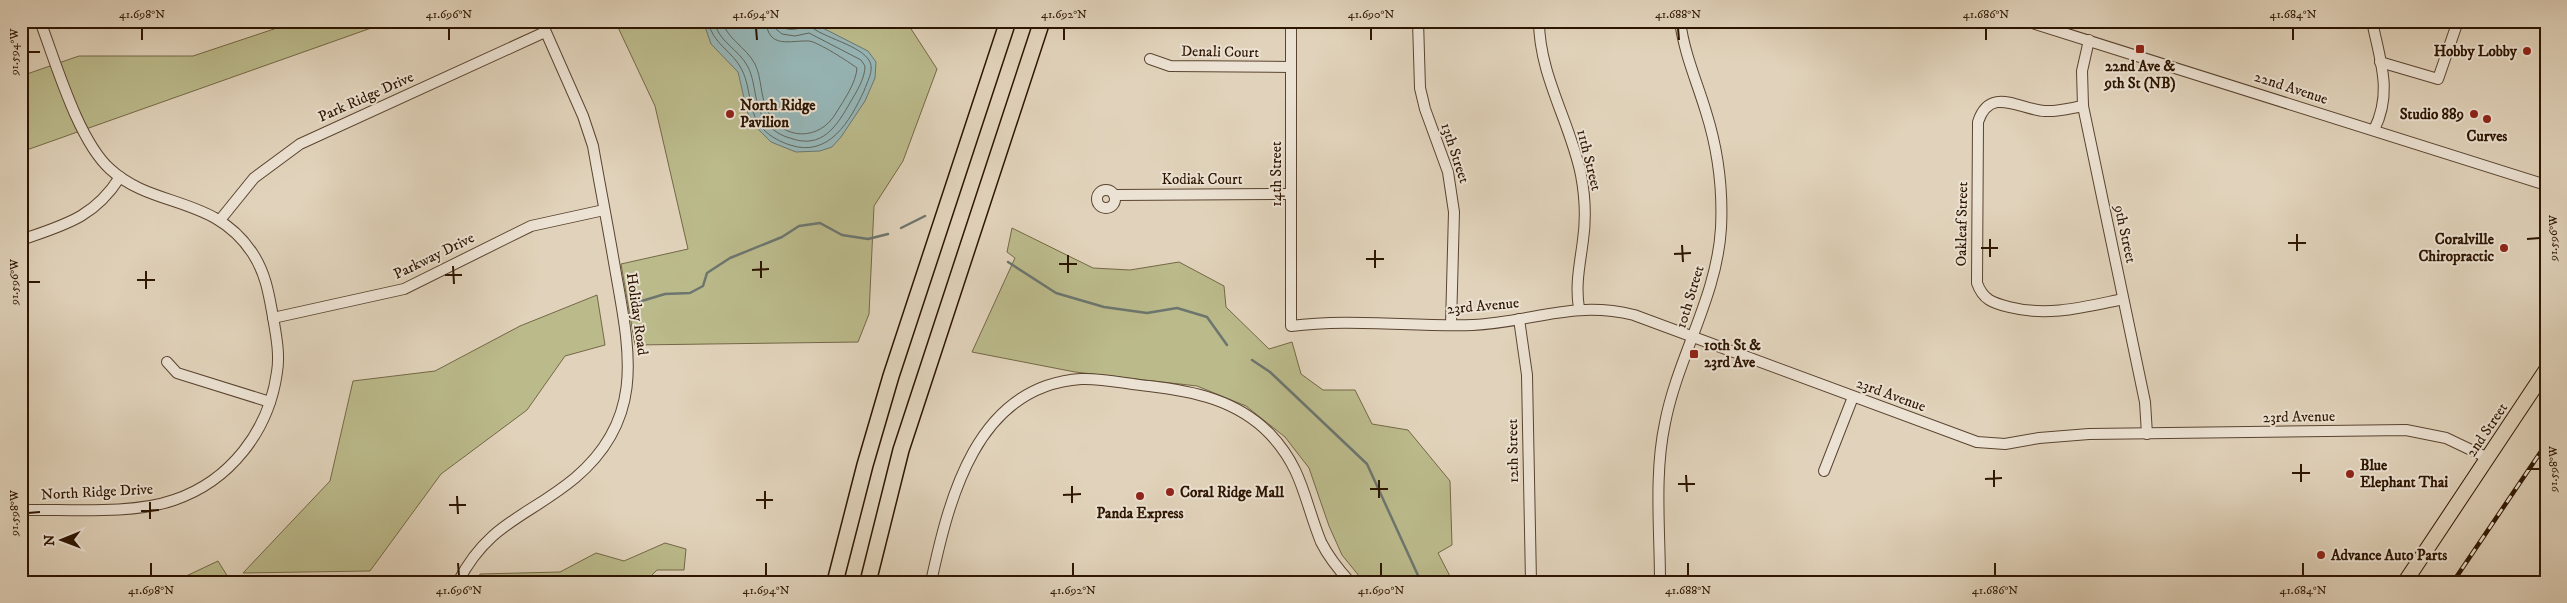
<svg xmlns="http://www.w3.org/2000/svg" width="2567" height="603" viewBox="0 0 2567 603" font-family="'IM FELL DW Pica',serif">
	<rect width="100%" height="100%" fill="#e1d3bb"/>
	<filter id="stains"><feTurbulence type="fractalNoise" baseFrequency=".004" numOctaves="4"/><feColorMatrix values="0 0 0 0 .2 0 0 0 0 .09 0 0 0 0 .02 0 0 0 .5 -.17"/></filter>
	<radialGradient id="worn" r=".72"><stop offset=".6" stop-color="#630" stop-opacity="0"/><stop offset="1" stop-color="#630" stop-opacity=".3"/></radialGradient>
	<g fill="#bbba8b" stroke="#746846">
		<path d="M298 21H391L21 152V76L79 56H193Z"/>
		<path d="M615 21H906L937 69 903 161 874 206 869 314 858 342 635 345 621 264 688 249 655 106Z"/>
		<path d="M1012 228 1093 268 1130 270 1179 262 1224 286 1226 307 1269 349 1292 342 1301 374 1323 390H1355L1372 424 1408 430 1450 481 1452 545 1438 553 1453 582H1364L1342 555 1329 526 1309 468 1285 437 1246 406 1197 386 1075 372 972 352 1015 258 1007 252Z"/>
		<path d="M597 295 605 345 565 356 527 410 441 474 370 571 243 573 330 481 353 381 435 371 520 326Z"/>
		<path d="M665 543 686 549 684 570H657L645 582H477L480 574 560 572 596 553 624 561Z"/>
		<path d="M218 561 231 582H21V578H182Z"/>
	</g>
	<path fill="#96b6b7" stroke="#6c766e" d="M703 21H781L795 24 813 23 868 51 876 62 875 78 865 101 841 137 832 147 820 151 796 152 771 142 753 124 747 111 738 72 711 44Z"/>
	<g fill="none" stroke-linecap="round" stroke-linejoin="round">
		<g stroke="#62665c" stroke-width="1">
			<path d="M708 21C712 44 733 51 742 70 752 90 747 113 764 130 771 137 781 142 790 145 829 158 850 121 864 91 867 82 874 71 870 62 862 45 822 38 809 25 801 28 791 32 782 27L780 21"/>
			<path d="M714 21C718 42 739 49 748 67 757 85 753 108 768 124 773 131 782 136 790 138 822 150 837 126 851 101 857 91 865 78 865 66L861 60 809 33 795 36 782 34 776 29 774 21"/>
			<path d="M722 21C727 39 746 47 755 64 762 78 760 97 768 112 783 141 820 141 836 113 844 100 856 83 857 68 849 62 818 42 809 41 791 40 768 50 766 21"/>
		</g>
		<g stroke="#6c766e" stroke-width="2.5">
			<path d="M901 228 925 216"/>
			<path d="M1008 262 1056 293 1104 307 1147 313 1177 308 1207 317 1227 345"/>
			<path d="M635 303 665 294 690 293 703 286 707 273 730 258 782 237 799 226 820 223 842 235 868 239 888 234"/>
			<path d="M1252 360 1270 372 1367 464 1421 582"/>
		</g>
		<g stroke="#5a4430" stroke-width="12">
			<g id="minor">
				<path d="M1291 21V326C1348 318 1414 327 1473 325 1533 322 1572 300 1634 315L1977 442 2005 444 2039 438 2089 434 2406 430 2446 438 2488 458"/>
				<path d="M1418 21 1420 88 1425 109 1448 172 1454 212 1451 325"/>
				<path d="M1539 21C1539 75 1571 124 1581 175 1585 196 1586 219 1583 240 1580 264 1575 285 1579 308"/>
				<path d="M2026 21 2546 185"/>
				<path d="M2372 21C2380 61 2393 92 2374 130"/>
				<path d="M2089 40 2082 71 2083 106 2145 402 2147 434"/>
				<path d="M1150 59 1170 66 1291 67"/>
				<path d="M2380 62 2438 79 2458 21"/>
				<path d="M2083 106C2071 108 2058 112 2045 111 2020 110 1990 85 1978 122L1977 283C1983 300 1993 303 2009 307 2048 317 2084 307 2123 299"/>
				<circle cx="1106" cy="199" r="9"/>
				<path d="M1114 195 1291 194"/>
				<path d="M220 220 254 178 300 144 545 32"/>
				<path d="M21 240C64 225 94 218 120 177"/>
				<path d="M273 318 404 289 531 226 604 210"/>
				<path d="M1519 319 1527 375 1531 582"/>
				<path d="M167 362 177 373 270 402"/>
				<path d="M1824 471 1853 397"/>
				<path d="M21 510C67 509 132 515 174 500 230 481 269 431 277 372 280 354 276 335 273 317 269 295 266 274 253 254 215 195 153 209 110 169 78 140 56 63 40 21"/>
				<path d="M458 582C489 522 528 517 575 478 647 417 629 349 615 268 608 227 600 186 593 146L583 116 541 21"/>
				<path d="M931 582C949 499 976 386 1081 379 1103 378 1127 384 1149 386 1193 391 1237 400 1270 434 1303 469 1304 500 1321 542 1328 556 1339 570 1350 582"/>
				<path d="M1660 582C1660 530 1654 474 1665 423 1678 356 1717 297 1721 228 1723 188 1718 150 1706 112 1697 82 1684 53 1680 21"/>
			</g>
		</g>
		<g stroke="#2d1501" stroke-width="16">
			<path id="major" d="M2405 582 2546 370"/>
		</g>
		<g stroke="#2d1501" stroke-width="18">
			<g id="highway">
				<path d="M835 582 865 465 891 376 1008 21"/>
				<path d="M868 582 901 450 1042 21"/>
			</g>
		</g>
		<use href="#minor" stroke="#ece2d3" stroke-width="10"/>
		<use href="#major" stroke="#e1d3bb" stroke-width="14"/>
		<use href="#highway" stroke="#e1d3bb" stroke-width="15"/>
		<g stroke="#2d1501" stroke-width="4.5">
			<path id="rail" d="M2453 582 2546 444"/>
		</g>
		<use href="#rail" stroke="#ece2d3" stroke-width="2.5" stroke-dasharray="8" stroke-linecap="butt"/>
	</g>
	<path fill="none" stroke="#2d1501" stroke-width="2" d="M142 28V40M449 28V40M756 28 757 40M1064 28V40M1371 28V40M1678 28 1679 40M1986 28V40M2293 28V40M28 52H40M2297 234V251M1990 239V257M2527 239 2540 238M2288 243H2306M1682 245 1683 262M1981 248H1998M1375 250V268M1674 254 1691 253M1068 255V273M1366 259H1384M761 261V278M1059 264H1077M453 266 454 284M752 270 769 269M146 271V289M445 275H462M137 280H155M28 282H40M2301 464V482M2527 469H2540M1994 470V487M2292 473H2310M1686 475 1687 492M1985 479 2002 478M1379 480V498M1678 484H1695M1072 486V503M1370 489H1388M765 491V509M1063 495 1081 494M457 496 458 514M756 500H773M150 502V519M449 505H466M141 511 159 510M28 513 40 512M151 563V576M458 563 459 576M766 563V576M1073 563V576M1381 563V576M1688 563V576M1995 563V576M2303 563V576"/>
	<g fill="#8f2418" stroke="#ece2d3" stroke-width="2">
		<rect x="2135" y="44" width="10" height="10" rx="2.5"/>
		<circle cx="2527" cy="51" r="5"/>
		<circle cx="730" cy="114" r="5"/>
		<circle cx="2474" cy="114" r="5"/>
		<circle cx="2487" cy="119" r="5"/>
		<circle cx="2504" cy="248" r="5"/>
		<rect x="1689" y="349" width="10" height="10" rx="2.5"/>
		<circle cx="2350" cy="474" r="5"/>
		<circle cx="1170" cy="492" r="5"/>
		<circle cx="1140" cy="496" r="5"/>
		<circle cx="2321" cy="555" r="5"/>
	</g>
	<g text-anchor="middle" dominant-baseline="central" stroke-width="4" stroke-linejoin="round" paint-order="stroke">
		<g font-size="15" font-weight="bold" fill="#2d1501" stroke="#ece2d3" text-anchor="start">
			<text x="2517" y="51" text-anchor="end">Hobby Lobby</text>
			<text x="2140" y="66" text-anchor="middle">22nd Ave &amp;<tspan x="2140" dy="17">9th St (NB)</tspan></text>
			<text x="740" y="105">North Ridge<tspan x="740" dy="17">Pavilion</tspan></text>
			<text x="2464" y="114" text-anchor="end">Studio 889</text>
			<text x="2487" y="136" text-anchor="middle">Curves</text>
			<text x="2494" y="239" text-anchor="end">Coralville<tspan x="2494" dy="17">Chiropractic</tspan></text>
			<text x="1704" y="345">10th St &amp;<tspan x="1704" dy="17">23rd Ave</tspan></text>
			<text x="2360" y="465">Blue<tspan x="2360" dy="17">Elephant Thai</tspan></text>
			<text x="1180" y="492">Coral Ridge Mall</text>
			<text x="1140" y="513" text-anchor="middle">Panda Express</text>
			<text x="2331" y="555">Advance Auto Parts</text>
		</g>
		<g font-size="15" fill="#2d1501" stroke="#ece2d3">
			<text transform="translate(1220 52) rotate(1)">Denali Court</text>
			<text transform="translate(2291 88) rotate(18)">22nd Avenue</text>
			<text transform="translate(366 97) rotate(-24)">Park Ridge Drive</text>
			<text transform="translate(1455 153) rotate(72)">13th Street</text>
			<text transform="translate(1589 160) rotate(76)">11th Street</text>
			<text transform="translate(1276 174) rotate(-90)">14th Street</text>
			<text x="1202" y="179">Kodiak Court</text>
			<text transform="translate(1962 224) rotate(-89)">Oakleaf Street</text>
			<text transform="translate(2125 234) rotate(78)">9th Street</text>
			<text transform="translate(434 256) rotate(-26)">Parkway Drive</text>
			<text transform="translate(1690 297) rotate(-73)">10th Street</text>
			<text transform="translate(1483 306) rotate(-5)">23rd Avenue</text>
			<text transform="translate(637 314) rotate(82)">Holiday Road</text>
			<text transform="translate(1891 395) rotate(20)">23rd Avenue</text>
			<text transform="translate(2299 417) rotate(-1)">23rd Avenue</text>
			<text transform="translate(2487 430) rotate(-56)">2nd Street</text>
			<text transform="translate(1513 451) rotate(-91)">12th Street</text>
			<text transform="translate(97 492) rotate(-3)">North Ridge Drive</text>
		</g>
	</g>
	<rect width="2567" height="603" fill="none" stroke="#e1d3bb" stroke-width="55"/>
	<g transform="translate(62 540) rotate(269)" stroke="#ece2d3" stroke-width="4" paint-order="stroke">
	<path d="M0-4L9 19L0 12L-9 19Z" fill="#2d1501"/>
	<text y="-8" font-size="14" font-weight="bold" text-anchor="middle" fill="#2d1501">N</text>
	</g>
	<rect x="28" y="28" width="2512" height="548" fill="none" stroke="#2d1501" stroke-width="2"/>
	<g font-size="12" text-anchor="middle" fill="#2d1501">
		<text x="142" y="18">41.698°N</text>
		<text x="449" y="18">41.696°N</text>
		<text x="756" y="18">41.694°N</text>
		<text x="1064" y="18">41.692°N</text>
		<text x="1371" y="18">41.690°N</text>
		<text x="1678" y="18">41.688°N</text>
		<text x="1986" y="18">41.686°N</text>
		<text x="2293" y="18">41.684°N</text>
		<text transform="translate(14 52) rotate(-90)" y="4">91.594°W</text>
		<text transform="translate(2553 238) rotate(-90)" y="4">91.596°W</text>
		<text transform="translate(14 282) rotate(-90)" y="4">91.596°W</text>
		<text transform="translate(2553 469) rotate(-90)" y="4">91.598°W</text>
		<text transform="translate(14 513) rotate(-90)" y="4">91.598°W</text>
		<text x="151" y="594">41.698°N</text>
		<text x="459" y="594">41.696°N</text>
		<text x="766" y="594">41.694°N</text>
		<text x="1073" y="594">41.692°N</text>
		<text x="1381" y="594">41.690°N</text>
		<text x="1688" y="594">41.688°N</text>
		<text x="1995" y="594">41.686°N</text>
		<text x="2303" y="594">41.684°N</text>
	</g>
	<rect width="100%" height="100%" filter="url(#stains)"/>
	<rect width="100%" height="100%" fill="url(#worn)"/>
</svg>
